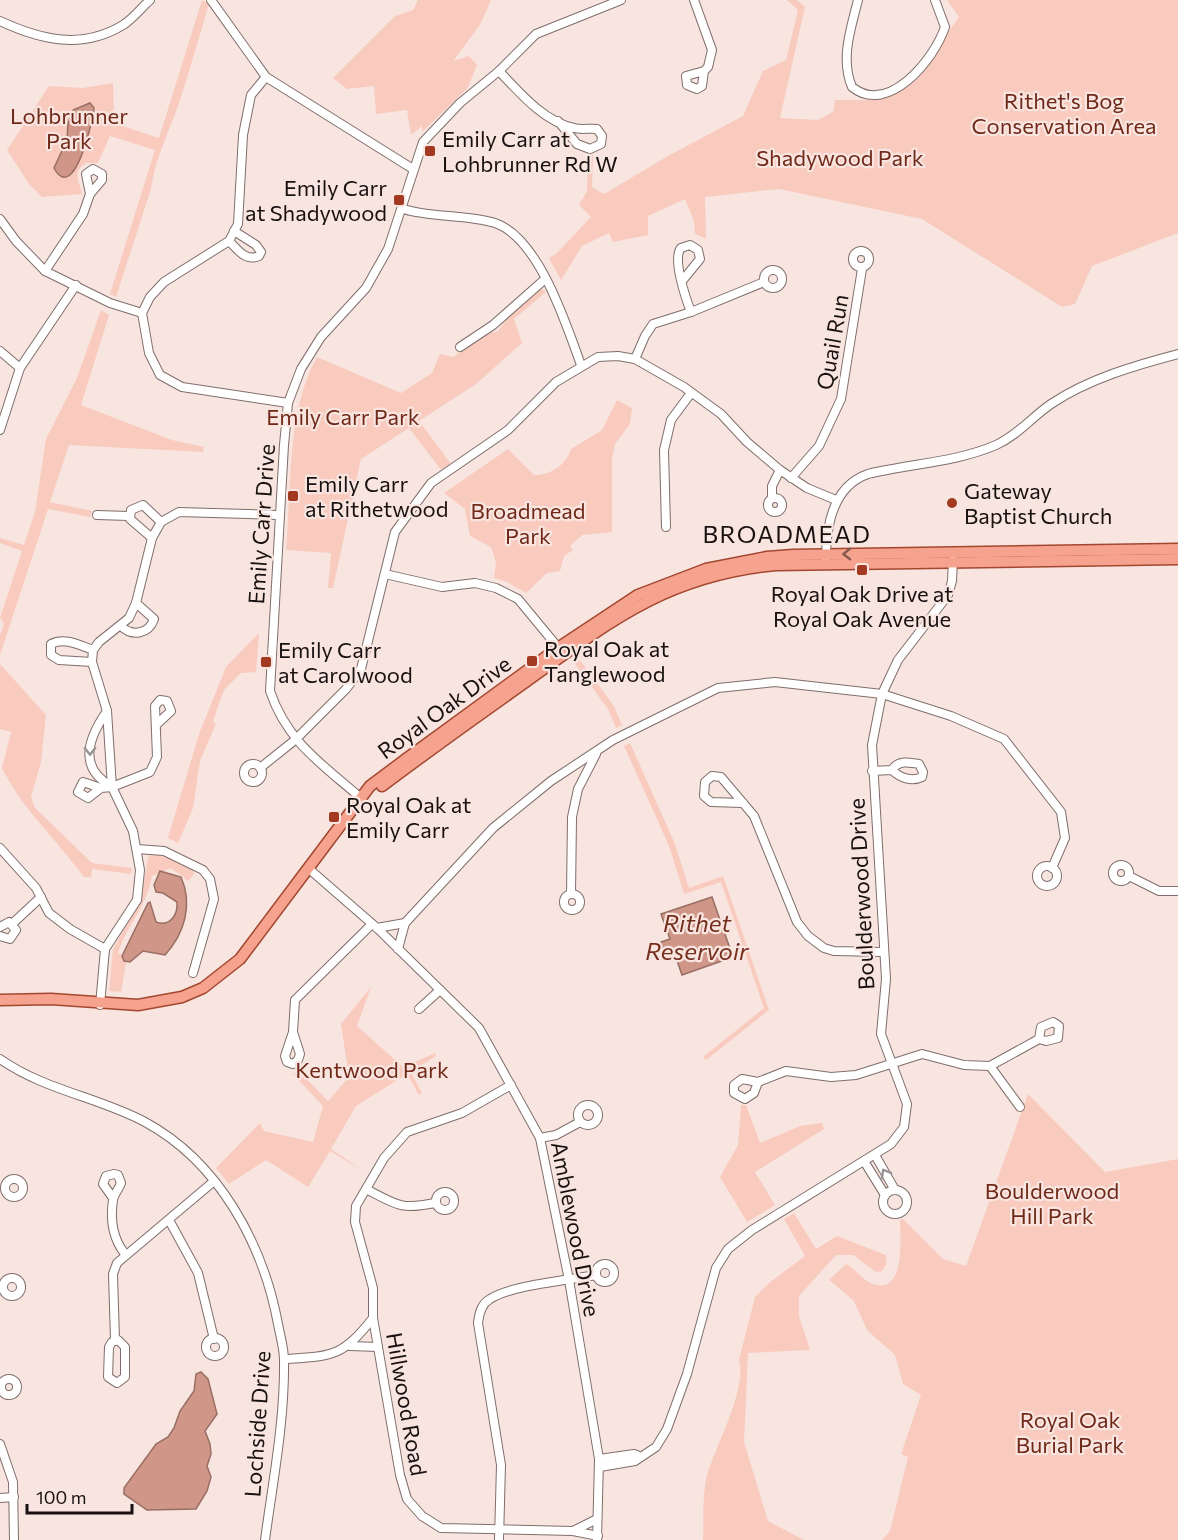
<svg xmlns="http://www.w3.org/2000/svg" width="1178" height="1540" viewBox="0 0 1178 1540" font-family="Commissioner,sans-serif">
	<rect width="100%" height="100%" fill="#f8e5e0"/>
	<g fill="#f9cbbf">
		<path d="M202 0 209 4C199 38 189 72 178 106 168 134 155 159 151 189L116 297 110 294 155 150 110 136 98 163H86C71 173 80 181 82 194L42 197 29 184 7 150 49 86 83 88 113 83 114 123 159 138Z"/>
		<path d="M418 0H491L480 25 453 61 469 56 477 65 467 89 422 132V126L411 135 407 110 376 114 374 86 347 89 333 78 395 16 413 10Z"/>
		<path d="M787 0H797L805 7 780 118 818 120 833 112 835 100H874L899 92 916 78 959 17 947 0H1178V233L1092 266 1075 304 1062 307 922 219 779 189 705 197 706 239 695 234 694 221 685 199 648 216V235L613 242 609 233 582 246 561 280 549 258 557 253 591 217 579 205 587 191 588 154 593 155 592 187 604 194 668 156 743 116 763 71 786 60 798 10Z"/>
		<path d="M536 290 542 289 546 292 514 319 522 343 476 384 419 421 451 464 441 470 409 428 361 459 333 588H328L331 553 286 550C291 491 287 409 317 357L401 393 432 373 440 354 454 357 475 337 498 331 517 305Z"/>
		<path d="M101 310 109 315 81 405 172 440 204 447 203 452 69 445 50 502 92 511 90 517 48 509 0 655V635L4 624 0 618 22 551 0 543V538L24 545 35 512 46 439 77 378Z"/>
		<path d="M617 400 632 408 630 424 615 444 612 459V532L582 535 570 546 573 550 564 556 560 571 547 573 526 593 507 582 494 578 496 563 491 547 470 536 465 509 444 493 508 449 534 475C551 475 566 465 571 449L602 430Z"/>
		<path d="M259 633 256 672 241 673 224 690 213 721 216 724 200 761 193 808 178 843 168 838 199 734 226 667Z"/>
		<path d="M580 660 614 706 622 725 616 728 608 709 575 664Z"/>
		<path d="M0 664 46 715 41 762 31 797 35 808 92 863 132 868 131 874 92 869 91 877H84C57 840 22 809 2 768L11 732 0 729Z"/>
		<path d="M630 743 675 844 689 888 723 876 769 1010 706 1060 703 1057 764 1008 721 882 684 894 669 846 624 746Z"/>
		<path d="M152 853 165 856 192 869 194 874 188 881 171 868 152 876C147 906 127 925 118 953L127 958 121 992 109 991 113 949 141 898 148 858Z"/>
		<path d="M371 987 357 1026 403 1067 435 1053 436 1056 411 1072 422 1093 419 1095 407 1074 356 1106 331 1149 365 1172 330 1151 308 1187 266 1160 229 1184 216 1168 260 1123 264 1131 313 1142 323 1106 293 1074 298 1070 328 1101 349 1077 341 1024Z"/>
		<path d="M1028 1094 1105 1172 1178 1159V1540H882L890 1531 908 1457 901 1454 921 1395 903 1384 895 1355 867 1330 854 1301 829 1280 846 1264C856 1269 862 1280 873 1284 906 1295 900 1238 900 1220L903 1219 943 1259 966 1266Z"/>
		<path d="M741 1105H746L760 1143 800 1126 822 1123 824 1129 755 1172 775 1205 747 1222 720 1177 738 1145Z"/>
		<path d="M794 1213 816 1249 837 1236 886 1255V1265L882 1271 876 1272 853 1255H836L799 1296V1316L810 1350 748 1353 744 1442 768 1521 804 1540H703C704 1520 702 1495 707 1475 716 1445 747 1390 739 1360L755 1297 769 1283 805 1256 784 1219Z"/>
	</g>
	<g fill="#d09687" stroke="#996e63" stroke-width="1.5">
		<path d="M90 103 94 108C93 120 74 205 54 168L67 140 68 123 73 110Z"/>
		<path d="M160 871 181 877C193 904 185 933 165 955L143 951 130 962 124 961 122 956 148 903 150 902 156 922C170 927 178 915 177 902L163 893 156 892 154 885Z"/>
		<path d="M712 897 733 957 682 975 674 952 665 955 661 942 670 939 661 914Z"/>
		<path d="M201 1372 208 1379 217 1414 205 1431 210 1444 211 1454 207 1466 211 1477 207 1491 196 1509 147 1510 124 1494V1488L156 1444 168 1437 174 1428 180 1411 194 1391 196 1374Z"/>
	</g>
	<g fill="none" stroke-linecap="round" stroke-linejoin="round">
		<g stroke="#7f6e6a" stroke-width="10">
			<g id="minor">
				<path d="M211 0 266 77 413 169"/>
				<path d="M694 0 712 50 708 67 704 71 702 86 697 89 687 85 686 76 704 71"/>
				<path d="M858 0C851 28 840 59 852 87 888 116 934 60 945 27L935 0"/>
				<path d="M0 21C41 40 82 50 123 25 133 19 141 8 150 0"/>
				<path d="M499 71C519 92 544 122 574 128 581 130 590 128 597 129L602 136 601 144 590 149 577 144 558 121"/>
				<path d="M266 77 251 95 243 135 238 224 229 241 164 282 150 297 142 313 149 353 160 375 182 387 288 403"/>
				<path d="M403 209C433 218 465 214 495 223 539 238 566 324 581 365"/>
				<path d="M0 219 16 241 45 271 110 303 142 313"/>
				<path d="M229 241C238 250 246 262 259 256L261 252 256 245 234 231"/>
				<circle cx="861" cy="259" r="8"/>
				<circle cx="773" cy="279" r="9"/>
				<path d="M45 271 83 214 90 194 102 180V174L93 169 86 174 90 194"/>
				<path d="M682 281 700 259 698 250 690 245 681 248C672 259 686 299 691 312"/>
				<path d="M460 347 493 325 544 280"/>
				<path d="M0 351 20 368"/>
				<path d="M635 359 645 336 653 324 691 312 764 282"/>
				<path d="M0 430 20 368 76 285"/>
				<path d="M791 478 819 446 841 399 862 269"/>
				<path d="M772 498V486L780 470"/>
				<circle cx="775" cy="505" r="7"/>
				<path d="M97 515 129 516"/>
				<path d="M666 527 664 450 671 420 691 393"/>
				<path d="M152 538 130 519 131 510 143 505 161 522"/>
				<path d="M826 559C826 526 833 486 868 474 909 464 957 462 996 445 1018 435 1032 417 1051 404 1088 379 1136 365 1178 354"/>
				<path d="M385 574 442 587 475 583 496 588 518 599 561 651"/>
				<path d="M121 626C132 637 149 634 154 619L136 603"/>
				<path d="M92 662 59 660 51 655V644C65 637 79 645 93 650"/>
				<path d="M107 711C89 737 77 767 111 786"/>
				<circle cx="253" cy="773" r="9"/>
				<path d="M260 768 295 740 346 689 361 669 395 532 431 483 508 430 556 382 598 357 618 356 635 359 684 387 721 414 747 442 780 470 807 488 836 500"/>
				<path d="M872 771 892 770C898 760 909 762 919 764L923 772 922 777C912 782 900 778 892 770"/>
				<path d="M101 788 88 798 78 792 83 782 101 788 112 787 150 772 157 757 155 706 160 700 167 701 171 711 157 724"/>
				<path d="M361 798C323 765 287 742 270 691L284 445 288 403 301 369 321 337 366 288 388 249 423 142 460 103 499 71 536 34 621 0"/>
				<path d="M743 803 711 802 704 796 705 782 712 776 721 777 754 816 797 922 808 936 824 948 834 951 883 952"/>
				<path d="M0 848 36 888 49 913 70 929 105 949"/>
				<path d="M137 849 164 851 203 870 210 879 214 899 193 973"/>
				<circle cx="1121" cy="873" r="8"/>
				<circle cx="1047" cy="876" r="10"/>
				<path d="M308 868 377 928 479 1028 540 1138 569 1280 599 1459 597 1540"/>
				<path d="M1129 876 1159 891H1178"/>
				<path d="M571 894 572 817 578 789 596 754"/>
				<circle cx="572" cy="902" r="8"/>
				<path d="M12 924 41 897"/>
				<path d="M0 927 9 922 16 930 10 939 0 936"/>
				<path d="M377 928 405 923"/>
				<path d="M398 949 405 923 493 828 551 781 613 740 718 688 775 682 882 694 951 716 1004 739 1061 812 1065 838 1052 868"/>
				<path d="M100 1005 105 949 137 900 140 870 133 831 112 787 107 711 92 662 93 650 99 642 129 618 136 603 152 538 161 522 179 512 278 515"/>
				<path d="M419 1009 440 990"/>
				<path d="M293 1032 295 1000 372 924"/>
				<path d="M293 1032 300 1054 298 1060 293 1064 287 1062 285 1056Z"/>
				<path d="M0 1059C44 1090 98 1097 145 1122 219 1162 263 1244 278 1324 280 1335 284 1348 284 1360 285 1419 273 1481 265 1540"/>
				<path d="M990 1066 1020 1107"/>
				<path d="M758 1082 754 1093 745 1099 734 1093V1085L742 1079 758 1082 786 1071 831 1077 856 1075 922 1054 964 1065 990 1066 1039 1039 1046 1041 1058 1038 1059 1026 1053 1022 1041 1027 1039 1039"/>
				<path d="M511 1085 462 1113 407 1132 384 1158 356 1206 355 1222 373 1288V1318L400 1475 407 1499 422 1516 441 1528 573 1531 598 1536"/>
				<circle cx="588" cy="1115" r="10"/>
				<path d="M540 1138 556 1135 580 1122"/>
				<path d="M875 1155 895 1190"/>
				<path d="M864 1161 885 1195"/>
				<circle cx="14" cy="1188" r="9"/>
				<path d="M366 1189C397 1205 400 1210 435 1203"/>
				<circle cx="895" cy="1202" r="12"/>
				<circle cx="445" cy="1201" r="9"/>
				<path d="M113 1198 103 1184 106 1176 114 1174 118 1175 121 1183C119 1189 114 1194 113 1200 110 1220 113 1239 125 1254"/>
				<path d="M169 1220 198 1273 214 1339"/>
				<circle cx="605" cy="1273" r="9"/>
				<circle cx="12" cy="1287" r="9"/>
				<circle cx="215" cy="1347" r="9"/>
				<path d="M115 1340 113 1274 117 1263 213 1182"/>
				<path d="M118 1340 125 1347V1377L117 1383 108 1377 109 1347 112 1342Z"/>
				<path d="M350 1346 378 1347"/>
				<path d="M285 1359C333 1356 342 1357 373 1318"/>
				<circle cx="9" cy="1387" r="8"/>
				<path d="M0 1444 13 1482 14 1540"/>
				<path d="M599 1459 634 1454 639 1456"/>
				<path d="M600 1467 635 1461 656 1447 667 1429 687 1374 716 1268 728 1249 752 1230 891 1144 904 1127 907 1104 881 1034 886 979 872 745 882 694 898 660 948 595 952 581 953 560"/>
				<path d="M0 1498 14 1497"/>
				<path d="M573 1531 597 1519"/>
				<path d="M499 1540 501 1465 478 1323C479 1314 481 1304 490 1299 512 1285 569 1280 596 1275"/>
			</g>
		</g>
		<g stroke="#a44731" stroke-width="13">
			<g id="major">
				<path d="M382 786C430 750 479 715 527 681 611 620 669 575 776 565L1178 559"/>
				<path d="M0 1000 51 999 138 1005 182 997 203 988 240 959 370 786 406 759 558 648 638 595 706 569 767 557 793 555 1178 549"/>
			</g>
		</g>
		<use href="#minor" stroke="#fff" stroke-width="8"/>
		<use href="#major" stroke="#f5a28e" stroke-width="10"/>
	</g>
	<defs><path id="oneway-chevron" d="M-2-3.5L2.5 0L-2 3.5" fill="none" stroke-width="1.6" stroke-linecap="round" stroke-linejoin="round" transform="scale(1.5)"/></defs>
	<use stroke="#865a4f" href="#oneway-chevron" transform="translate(847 554) rotate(179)"/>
	<g stroke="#979493">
		<use href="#oneway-chevron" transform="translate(90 751) rotate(89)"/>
		<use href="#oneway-chevron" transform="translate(885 1173) rotate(-120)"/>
	</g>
	<g fill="#a23920" stroke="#f8e5e0" stroke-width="2">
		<rect x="424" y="145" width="12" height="12" rx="3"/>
		<rect x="393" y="194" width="12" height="12" rx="3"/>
		<rect x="287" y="490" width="12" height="12" rx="3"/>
		<circle cx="952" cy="503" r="6"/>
		<rect x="856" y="564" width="12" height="12" rx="3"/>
		<rect x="526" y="655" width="12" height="12" rx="3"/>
		<rect x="260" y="656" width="12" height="12" rx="3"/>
		<rect x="328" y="811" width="12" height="12" rx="3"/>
	</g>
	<g text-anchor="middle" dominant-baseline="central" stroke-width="4.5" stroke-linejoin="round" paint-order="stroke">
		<g font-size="22" fill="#702918" stroke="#f8e5e0">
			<text x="1064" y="100">Rithet's Bog<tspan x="1064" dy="25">Conservation Area</tspan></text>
			<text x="69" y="115">Lohbrunner<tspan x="69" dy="25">Park</tspan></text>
			<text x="840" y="157">Shadywood Park</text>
			<text x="343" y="416">Emily Carr Park</text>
			<text x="528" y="510">Broadmead<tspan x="528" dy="25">Park</tspan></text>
			<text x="372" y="1069">Kentwood Park</text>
			<text x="1052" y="1190">Boulderwood<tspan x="1052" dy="25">Hill Park</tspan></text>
			<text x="1070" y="1419">Royal Oak<tspan x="1070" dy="25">Burial Park</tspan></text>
		</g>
		<g font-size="22" fill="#181110" stroke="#f8e5e0" text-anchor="start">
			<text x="442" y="138">Emily Carr at<tspan x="442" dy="25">Lohbrunner Rd W</tspan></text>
			<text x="387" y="187" text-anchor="end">Emily Carr<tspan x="387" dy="25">at Shadywood</tspan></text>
			<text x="305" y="483">Emily Carr<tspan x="305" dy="25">at Rithetwood</tspan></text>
			<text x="964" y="490">Gateway<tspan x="964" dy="25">Baptist Church</tspan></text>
			<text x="862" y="593" text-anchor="middle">Royal Oak Drive at<tspan x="862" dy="25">Royal Oak Avenue</tspan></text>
			<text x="544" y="648">Royal Oak at<tspan x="544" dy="25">Tanglewood</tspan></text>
			<text x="278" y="649">Emily Carr<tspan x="278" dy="25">at Carolwood</tspan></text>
			<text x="346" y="804">Royal Oak at<tspan x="346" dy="25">Emily Carr</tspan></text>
		</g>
		<g font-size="22" fill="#181110" stroke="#f8e5e0">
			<text transform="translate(832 342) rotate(-80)">Quail Run</text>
			<text transform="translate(261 524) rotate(-86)">Emily Carr Drive</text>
			<text transform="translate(444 707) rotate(-36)">Royal Oak Drive</text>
			<text transform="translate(861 894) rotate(-93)">Boulderwood Drive</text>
			<text transform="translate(576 1229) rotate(79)">Amblewood Drive</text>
			<text transform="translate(407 1404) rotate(80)">Hillwood Road</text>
			<text transform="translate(257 1424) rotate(-86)">Lochside Drive</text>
		</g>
		<g font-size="24" letter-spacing="1.5" fill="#181110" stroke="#f8e5e0">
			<text x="787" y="533">BROADMEAD</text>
		</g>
		<g font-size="24" font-style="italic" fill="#762f1e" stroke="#f8e5e0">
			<text x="697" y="922">Rithet<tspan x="697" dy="28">Reservoir</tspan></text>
		</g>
	</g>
	<path d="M27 1504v9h105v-9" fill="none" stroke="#181110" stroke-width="3"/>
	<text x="36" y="1504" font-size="18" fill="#181110" stroke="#f8e5e0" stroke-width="4.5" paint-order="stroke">100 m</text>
</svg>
